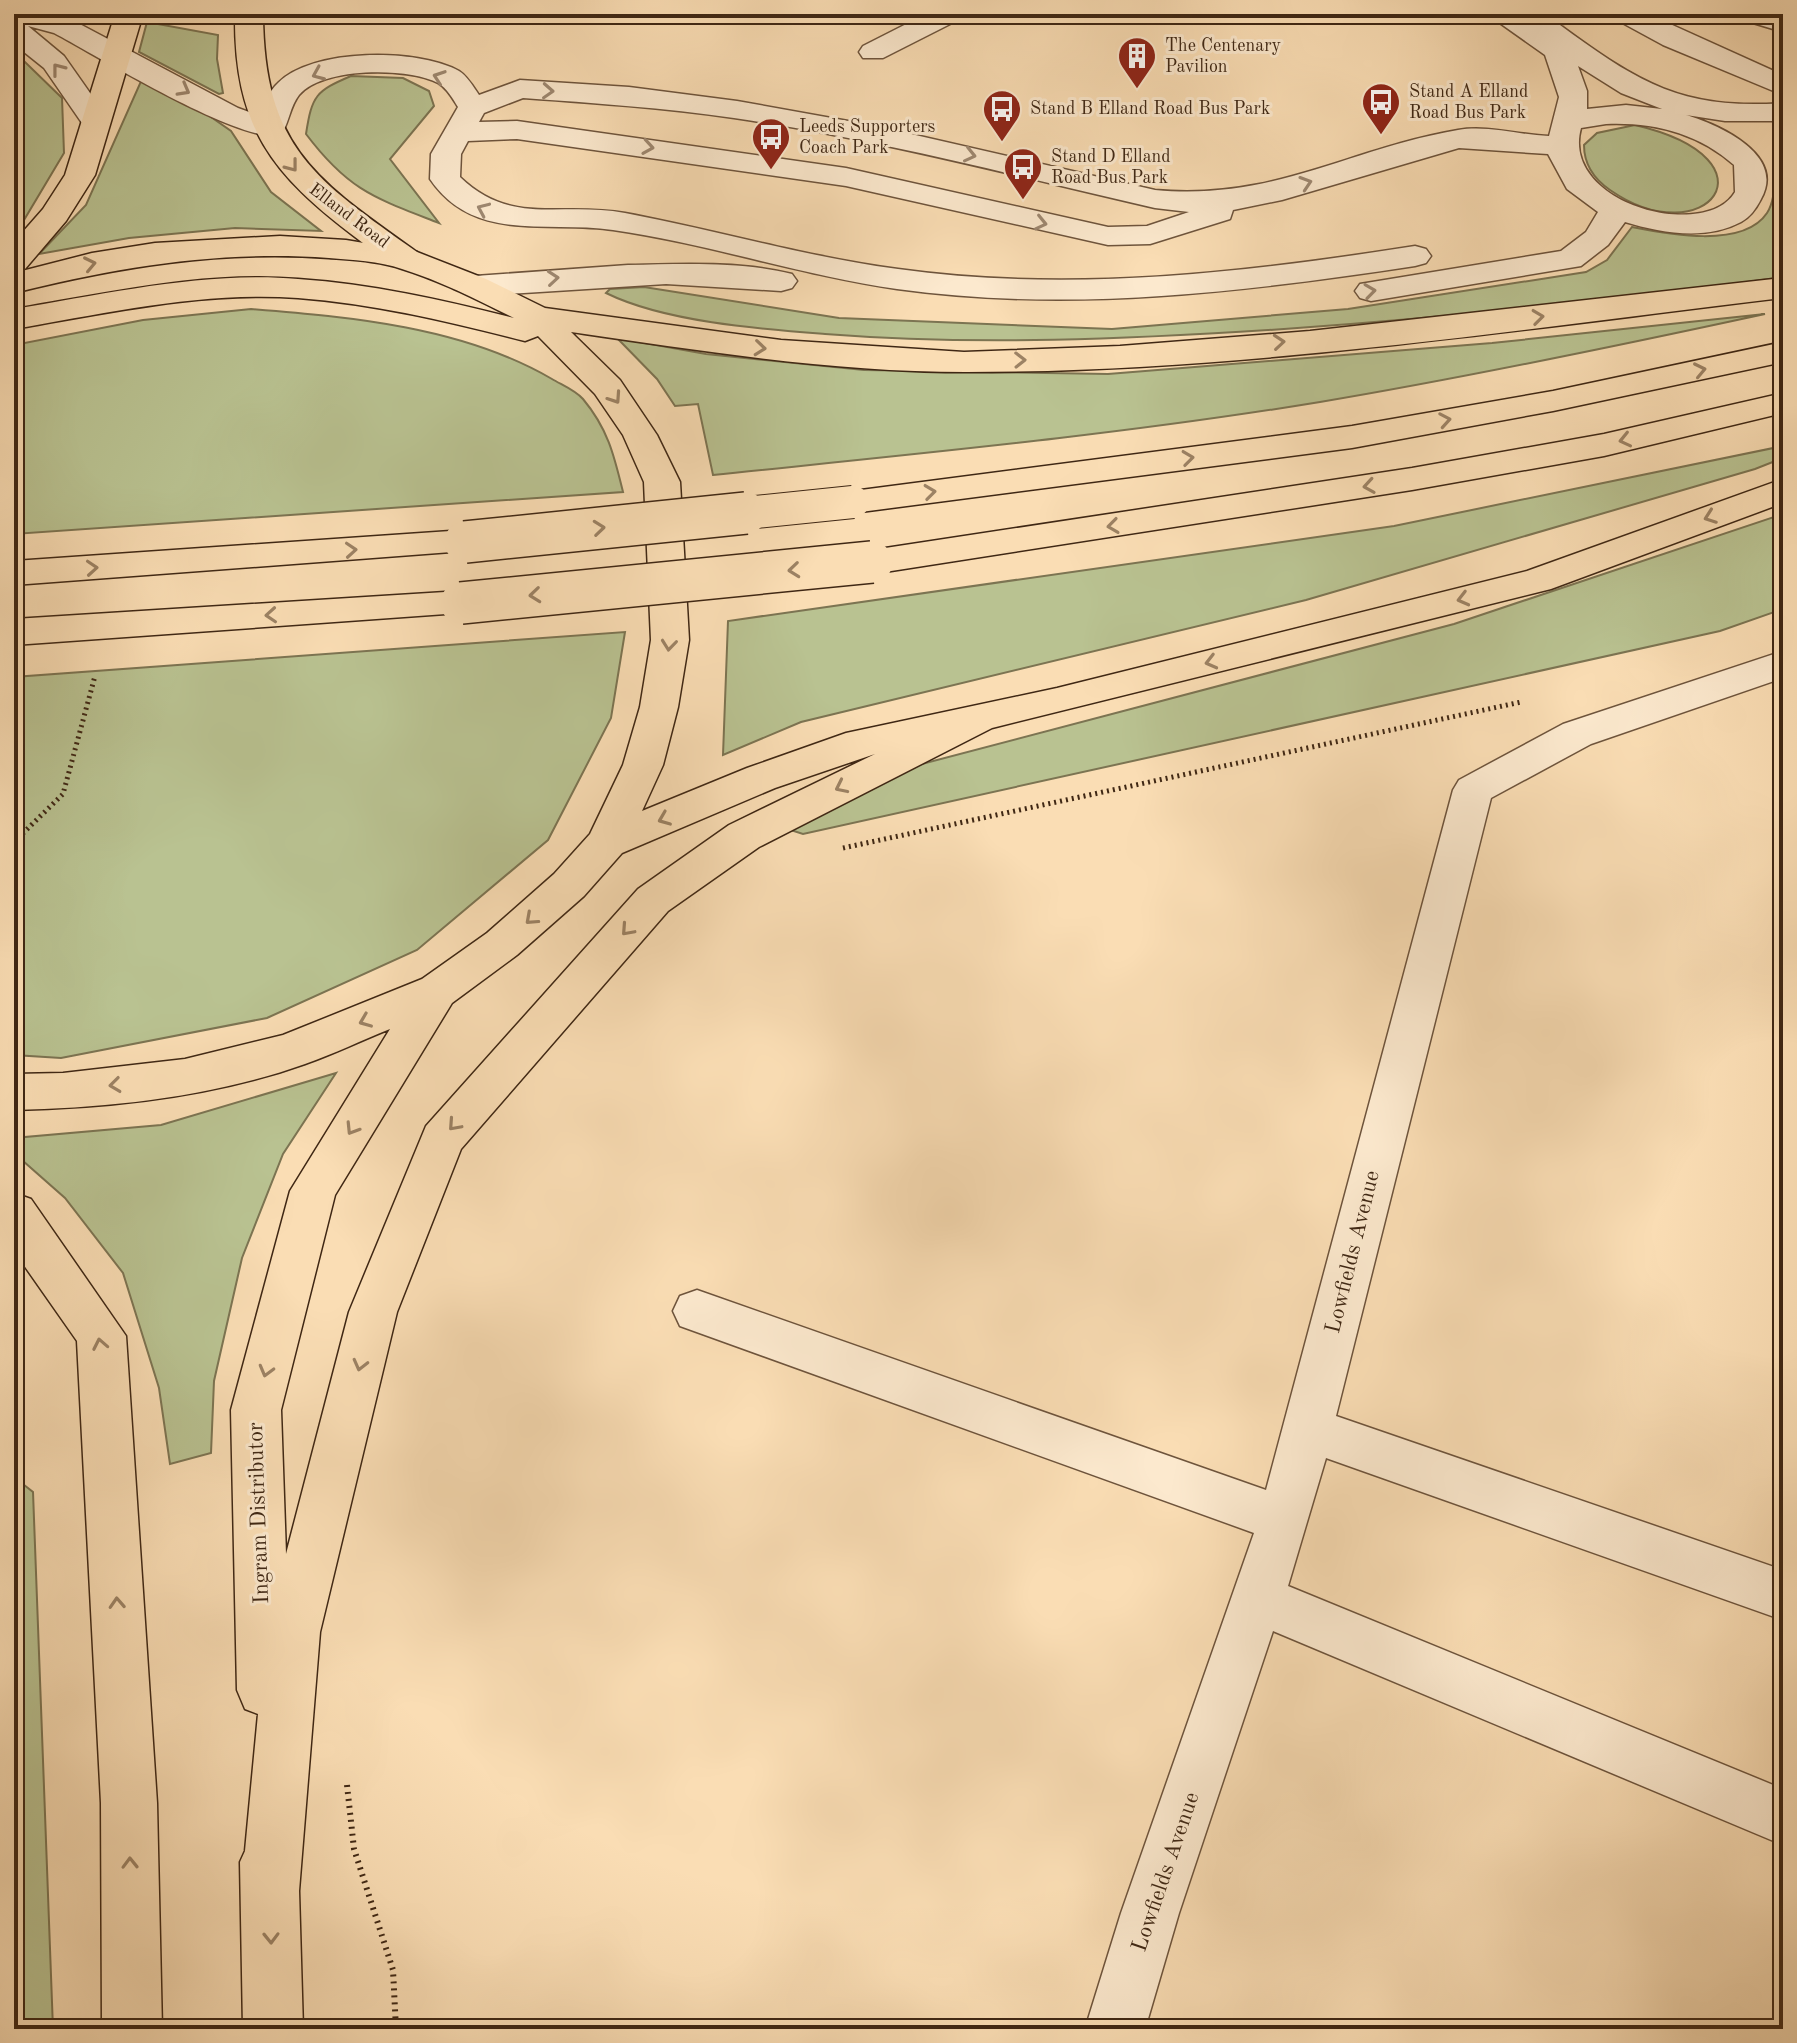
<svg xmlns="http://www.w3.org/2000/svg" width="1797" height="2043" viewBox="0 0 1797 2043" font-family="'Old Standard TT',serif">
	<rect width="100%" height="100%" fill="#faddb4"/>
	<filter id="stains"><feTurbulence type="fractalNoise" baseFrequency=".0025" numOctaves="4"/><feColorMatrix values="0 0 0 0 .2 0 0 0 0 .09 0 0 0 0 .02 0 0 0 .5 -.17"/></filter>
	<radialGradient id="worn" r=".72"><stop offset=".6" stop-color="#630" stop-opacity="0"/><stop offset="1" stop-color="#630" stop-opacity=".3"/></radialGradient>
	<g fill="#b9c291" stroke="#7c7452" stroke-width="2">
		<path d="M147 22 218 35 217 59 223 93 219 94 139 52Z"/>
		<path d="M14 57 24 61 62 98 64 153 21 225 14 231Z"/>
		<path d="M351 76 403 78 429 91 434 106 390 159 439 223C375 198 349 191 306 134 312 95 316 91 351 76Z"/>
		<path d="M142 79 188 101 231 131 271 192 321 231 235 228 129 238 39 254 86 205Z"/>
		<path d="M1635 125C1784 160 1705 256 1610 190 1594 179 1584 164 1584 145L1597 133Z"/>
		<path d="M1783 175V277C1617 300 1451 317 1284 329 1130 339 979 346 825 334 760 329 665 322 606 293L610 289 644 287 839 318 1112 329 1348 309 1586 272 1607 260 1632 227C1667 234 1743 249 1767 213 1776 200 1771 185 1783 175Z"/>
		<path d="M251 309C352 317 463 327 552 379 562 385 575 390 583 399 608 429 614 455 623 492L14 534V345L143 320Z"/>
		<path d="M1765 314C1617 346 1469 377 1320 402 1119 435 915 454 713 475L698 404 675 406 657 379 617 338 706 354 864 370 1108 374 1492 343Z"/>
		<path d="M1783 446V458L1755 469 1306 600 801 722 723 755 728 621 1394 526Z"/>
		<path d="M1783 514V609L1720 631 803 834 772 824 899 770 1454 624Z"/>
		<path d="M625 632 611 718 548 840 417 950 267 1018 61 1058 14 1055V677Z"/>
		<path d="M336 1073 283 1154 242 1258 214 1381 211 1453 170 1464 159 1388 123 1273 65 1198 14 1153V1138L161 1125Z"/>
		<path d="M14 1477 33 1492 53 2029H14Z"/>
	</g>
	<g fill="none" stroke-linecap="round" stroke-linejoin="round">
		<g stroke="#6e543c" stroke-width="3">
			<g id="minor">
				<path d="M14 14H48L74 21 238 108 260 116C265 104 269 91 278 83 312 48 418 48 459 71 467 76 473 86 479 95L520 80 629 87 737 101 876 126 1155 190C1274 201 1347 149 1458 130 1488 125 1519 135 1549 136L1559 97 1545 55 1487 14H1520L1528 19 1538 14H1578L1574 20 1560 25C1639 83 1682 110 1783 103V121H1725L1686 115C1720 125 1786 155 1761 199 1756 209 1750 217 1741 222 1706 241 1661 233 1625 222L1608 245 1581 266 1371 301 1360 298 1355 291 1360 284 1561 251 1586 232 1598 212 1567 189 1548 154 1459 148 1282 200 1233 210 1230 219 1150 244 1108 245 846 186 517 139 468 141 461 154 460 177C512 227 561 201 625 213 716 230 806 257 898 269 1070 293 1244 273 1415 246L1426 249 1431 256 1426 263 1415 266C1244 292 1070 313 897 289 801 275 709 244 613 230 548 220 474 244 430 179L431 154 458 107C453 99 447 88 438 83 408 67 322 67 299 95 290 106 289 123 281 135 241 145 96 55 54 33L28 26 64 56 109 120 104 126H84L44 68 14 44ZM1578 66 1621 93 1662 109 1626 105 1587 109V91ZM523 98C594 103 664 108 734 118 876 139 1016 176 1155 208L1189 212 1147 226 1108 227 846 168 517 121 479 122 484 113ZM1606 124C1653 122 1698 133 1734 165L1735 192C1706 242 1560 204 1581 128Z"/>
				<path d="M926 14H962L958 20 883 58H863L859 52 863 46Z"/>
				<path d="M1613 14H1648L1783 75V95L1663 45 1617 20Z"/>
				<path d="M1739 14 1783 15V32L1743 20Z"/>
				<path d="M628 265C682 264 740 261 792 274L797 281 792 288 781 291 666 284 475 296 464 293 459 286 464 279 475 276Z"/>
				<path d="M1783 651V678L1591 744 1491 798 1336 1416 1783 1570V1620L1326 1458 1288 1586 1783 1789V1845L1273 1631 1179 1913 1145 2029H1085L1121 1913 1254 1533 680 1326 673 1311 680 1296 697 1290 1266 1490 1453 790 1459 780 1563 724Z"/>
			</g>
		</g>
		<g stroke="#3f2714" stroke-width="3">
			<g id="major">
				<path d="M115 14H143L95 175 66 221 25 269 14 272V242L43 209 65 175Z"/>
				<path d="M235 14H263C264 148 316 180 417 252L422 259 417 266C394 272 377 253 359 240 271 174 234 127 235 14Z"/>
			</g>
		</g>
		<g stroke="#3f2714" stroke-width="3">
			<g id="highway">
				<path d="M280 236 346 240 417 252 486 279 545 308 781 340 964 352 1120 346 1310 331 1783 278V298C1513 330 1239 372 966 372 834 372 702 351 571 332L620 380 657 435 680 482 689 640 678 707 663 765 642 811 747 768 846 733 1057 688 1527 571 1783 479V503L1551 589 992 728 759 847 668 911 461 1149 397 1312 320 1632 299 1891 303 2029H243L240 1862 245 1851 258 1714 245 1709 237 1690 231 1410 290 1191 390 1029C362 1040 334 1054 305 1064 213 1097 111 1108 14 1110V1074L63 1073 185 1059 283 1035 422 979 487 933 554 874 590 834 623 765 640 707 651 640 644 482 623 435 595 394 538 336 525 341C450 322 376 304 298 298 203 291 107 313 14 329V309C107 294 204 271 298 279 372 284 443 300 514 318 477 300 441 281 402 269 379 261 352 260 329 258 221 250 118 267 14 293V273L92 253 155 243ZM875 754 729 825 638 889 426 1126 349 1312 286 1554 281 1410 335 1195 452 1003 517 955 584 896 622 853 775 788Z"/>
				<path d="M1783 342V362L1553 411 1352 448 853 513 840 510 835 502 840 494 853 491 1352 426 1553 391Z"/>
				<path d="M1783 393V413L1604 456 1412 490 872 574 859 570 854 562 859 554 872 550 1412 468 1604 434Z"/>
				<path d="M465 530 478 534 483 542 478 550 14 585V561Z"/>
				<path d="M461 591 474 594 480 603 474 612 14 645V619Z"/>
				<path d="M14 1193 31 1199 126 1336 157 1803 162 2029H102L101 1803 77 1341 14 1251Z"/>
			</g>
		</g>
		<path stroke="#3f2714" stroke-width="4" stroke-dasharray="1 3" stroke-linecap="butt" d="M177 18 199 21"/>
		<g stroke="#3f2714" stroke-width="5" stroke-dasharray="2 4" stroke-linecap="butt">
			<path d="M14 842 63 794 95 676"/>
			<path d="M843 848 1521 702"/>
		</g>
		<path stroke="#3f2714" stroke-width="6" stroke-dasharray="2 5" stroke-linecap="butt" d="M347 1785 354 1849 393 1970 396 2029"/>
		<use href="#minor" fill="#fce9ce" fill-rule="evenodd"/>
		<use href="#major" fill="#faddb4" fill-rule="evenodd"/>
		<use href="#highway" fill="#faddb4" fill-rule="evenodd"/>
		<g stroke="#3f2714" stroke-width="34" stroke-linecap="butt">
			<path id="highway-bridge-far1" d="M727 515 853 502"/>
		</g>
		<g stroke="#3f2714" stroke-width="44" stroke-linecap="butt">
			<g id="highway-bridge">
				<path d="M465 542 746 513"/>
				<path d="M461 603 872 562"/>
			</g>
		</g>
		<use href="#highway-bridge-far1" stroke="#faddb4" stroke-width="32"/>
		<use href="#highway-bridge" stroke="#faddb4" stroke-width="41"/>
	</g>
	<defs><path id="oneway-chevron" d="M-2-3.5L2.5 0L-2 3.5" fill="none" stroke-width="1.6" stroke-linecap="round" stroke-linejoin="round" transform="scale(2)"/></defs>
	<g stroke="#9e8871">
		<use href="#oneway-chevron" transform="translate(58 69) rotate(-128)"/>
		<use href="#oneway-chevron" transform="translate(318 74) rotate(157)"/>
		<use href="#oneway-chevron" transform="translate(439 77) rotate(-161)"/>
		<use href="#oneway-chevron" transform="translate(184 90) rotate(29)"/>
		<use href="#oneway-chevron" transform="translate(548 91) rotate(3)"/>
		<use href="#oneway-chevron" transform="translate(648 147) rotate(9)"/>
		<use href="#oneway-chevron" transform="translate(970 155) rotate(13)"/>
		<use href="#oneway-chevron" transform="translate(1306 183) rotate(-18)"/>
		<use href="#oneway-chevron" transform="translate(483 209) rotate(-156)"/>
		<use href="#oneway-chevron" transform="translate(1041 223) rotate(13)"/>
		<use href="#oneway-chevron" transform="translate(553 278) rotate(-5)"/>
		<use href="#oneway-chevron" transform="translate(1370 291) rotate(-8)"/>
	</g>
	<g stroke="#9c8264">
		<use href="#oneway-chevron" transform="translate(292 166) rotate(52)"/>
		<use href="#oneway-chevron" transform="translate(90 264) rotate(-12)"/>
		<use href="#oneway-chevron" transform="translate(1538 317) rotate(-7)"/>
		<use href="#oneway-chevron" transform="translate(1279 342) rotate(-5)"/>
		<use href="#oneway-chevron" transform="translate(760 348) rotate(6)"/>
		<use href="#oneway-chevron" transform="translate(1020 360) rotate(-1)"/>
		<use href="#oneway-chevron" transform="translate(1700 370) rotate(-12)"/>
		<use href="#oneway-chevron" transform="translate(615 398) rotate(56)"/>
		<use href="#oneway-chevron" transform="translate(1445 420) rotate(-10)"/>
		<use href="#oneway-chevron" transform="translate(1625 440) rotate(167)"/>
		<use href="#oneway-chevron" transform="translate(1188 458) rotate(-7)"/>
		<use href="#oneway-chevron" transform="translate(1369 486) rotate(171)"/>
		<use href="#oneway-chevron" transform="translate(930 492) rotate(-7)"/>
		<use href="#oneway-chevron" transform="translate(1710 517) rotate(160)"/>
		<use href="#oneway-chevron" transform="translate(1113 526) rotate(172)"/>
		<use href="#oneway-chevron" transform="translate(599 528) rotate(-6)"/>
		<use href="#oneway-chevron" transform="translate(351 550) rotate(-4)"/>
		<use href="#oneway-chevron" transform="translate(92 568) rotate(-4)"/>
		<use href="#oneway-chevron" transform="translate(794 570) rotate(174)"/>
		<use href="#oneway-chevron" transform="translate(535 595) rotate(174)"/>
		<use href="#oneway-chevron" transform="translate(1463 599) rotate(166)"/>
		<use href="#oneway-chevron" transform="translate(271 615) rotate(176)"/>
		<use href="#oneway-chevron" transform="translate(669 645) rotate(96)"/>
		<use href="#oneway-chevron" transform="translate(1211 662) rotate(166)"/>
		<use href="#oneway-chevron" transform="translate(841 787) rotate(154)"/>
		<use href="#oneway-chevron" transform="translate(664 819) rotate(158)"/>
		<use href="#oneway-chevron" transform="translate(531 919) rotate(138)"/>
		<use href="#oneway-chevron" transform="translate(627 930) rotate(132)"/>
		<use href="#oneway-chevron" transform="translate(365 1021) rotate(158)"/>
		<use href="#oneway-chevron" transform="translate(115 1085) rotate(173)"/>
		<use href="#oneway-chevron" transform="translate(454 1125) rotate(132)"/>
		<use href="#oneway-chevron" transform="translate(352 1129) rotate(122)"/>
		<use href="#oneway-chevron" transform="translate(100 1344) rotate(-101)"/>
		<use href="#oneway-chevron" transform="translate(360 1365) rotate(104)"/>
		<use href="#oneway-chevron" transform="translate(266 1371) rotate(105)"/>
		<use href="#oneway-chevron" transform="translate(117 1603) rotate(-93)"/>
		<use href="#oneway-chevron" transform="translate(130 1863) rotate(-91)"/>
		<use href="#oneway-chevron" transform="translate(271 1938) rotate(89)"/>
	</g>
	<defs>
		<g id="building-pin" transform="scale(2)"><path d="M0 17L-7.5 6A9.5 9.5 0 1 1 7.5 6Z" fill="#8f2418" stroke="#fce9ce"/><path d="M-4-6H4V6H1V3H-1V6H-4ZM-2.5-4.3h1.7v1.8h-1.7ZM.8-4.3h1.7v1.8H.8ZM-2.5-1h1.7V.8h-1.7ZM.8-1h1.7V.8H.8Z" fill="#fff"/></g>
		<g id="bus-pin" transform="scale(2)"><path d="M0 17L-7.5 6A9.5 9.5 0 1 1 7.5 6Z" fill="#8f2418" stroke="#fce9ce"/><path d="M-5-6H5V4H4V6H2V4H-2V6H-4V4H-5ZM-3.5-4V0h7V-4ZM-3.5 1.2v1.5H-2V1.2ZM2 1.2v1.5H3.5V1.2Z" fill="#fff"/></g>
	</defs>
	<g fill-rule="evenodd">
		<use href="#building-pin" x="1137" y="56"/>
		<use href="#bus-pin" x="1381" y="102"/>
		<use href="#bus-pin" x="1002" y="109"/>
		<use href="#bus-pin" x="771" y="137"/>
		<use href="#bus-pin" x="1023" y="167"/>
	</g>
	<g text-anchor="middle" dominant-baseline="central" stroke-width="6" stroke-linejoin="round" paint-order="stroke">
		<g font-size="18" fill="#3f2714" stroke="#fce9ce" text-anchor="start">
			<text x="1165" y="46">The Centenary<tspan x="1165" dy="21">Pavilion</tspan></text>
			<text x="1409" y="92">Stand A Elland<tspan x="1409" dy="21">Road Bus Park</tspan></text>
			<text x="1030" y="109">Stand B Elland Road Bus Park</text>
			<text x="799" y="127">Leeds Supporters<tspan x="799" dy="21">Coach Park</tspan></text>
			<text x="1051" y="157">Stand D Elland<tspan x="1051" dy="21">Road Bus Park</tspan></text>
		</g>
		<g font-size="18" fill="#3f2714" stroke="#fce9ce">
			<text transform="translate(349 216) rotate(37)">Elland Road</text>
		</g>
		<g font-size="22" fill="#3f2714" stroke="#fce9ce">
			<text transform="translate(1353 1252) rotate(-76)">Lowfields Avenue</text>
			<text transform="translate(259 1513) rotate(-92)">Ingram Distributor</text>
			<text transform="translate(1166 1872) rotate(-71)">Lowfields Avenue</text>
		</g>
	</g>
	<rect width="1797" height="2043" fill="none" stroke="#faddb4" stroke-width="48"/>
	<rect x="16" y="16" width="1765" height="2011" fill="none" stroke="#3f2714" stroke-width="4"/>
	<rect x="24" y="24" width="1749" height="1995" fill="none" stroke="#3f2714" stroke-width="2"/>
	<rect width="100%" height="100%" filter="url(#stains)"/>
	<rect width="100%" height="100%" fill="url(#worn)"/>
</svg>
